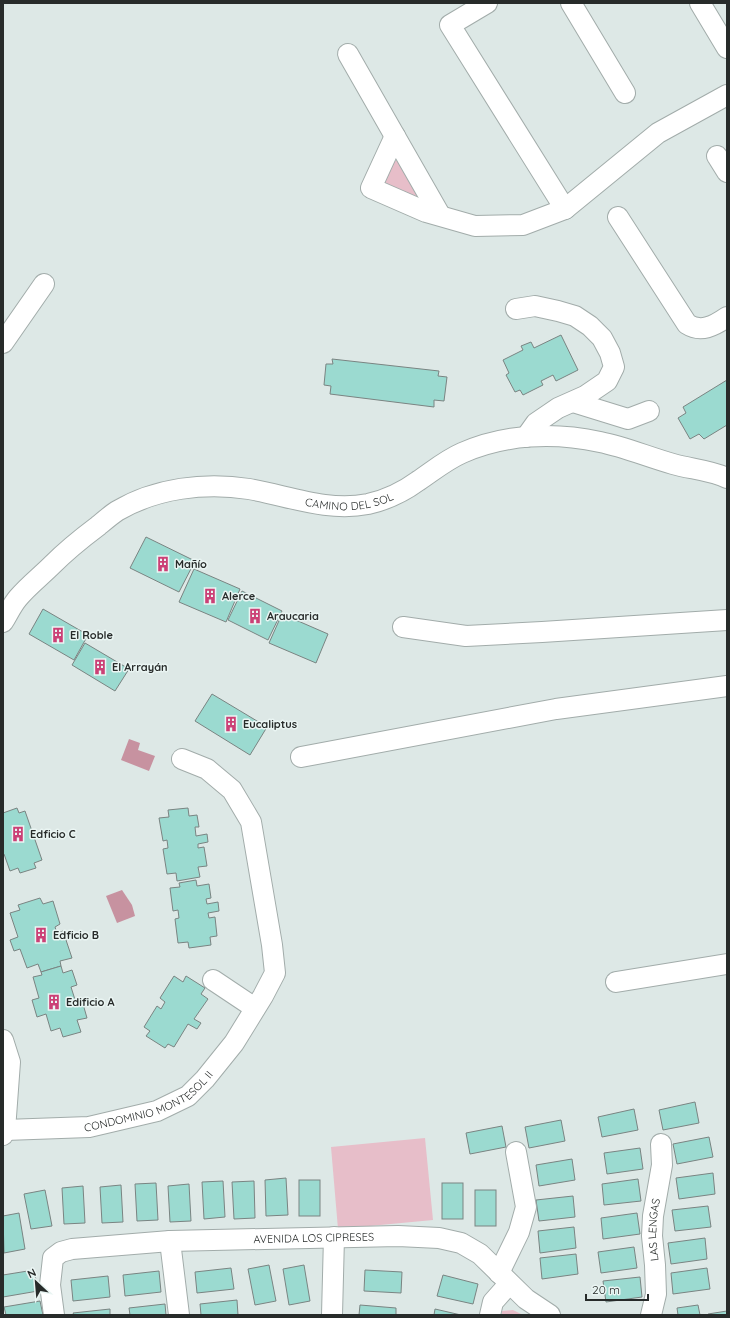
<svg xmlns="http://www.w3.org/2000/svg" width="730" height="1318" viewBox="0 0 730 1318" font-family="Quicksand,sans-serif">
	<rect width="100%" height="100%" fill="#dde8e6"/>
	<g fill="#e7bec9">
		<path d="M392 161H398L418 195 417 198 383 182Z"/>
		<path d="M425 1138 433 1220 338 1229 331 1147Z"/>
		<path d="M513 1310 523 1315H502V1311Z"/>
	</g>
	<g fill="#c792a0">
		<path d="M129 739 140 743 138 750 155 756 149 771 121 760Z"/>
		<path d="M122 890 132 905 135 916 117 923 106 896Z"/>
	</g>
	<g fill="#9bdad0" stroke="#7a8482">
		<path d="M561 335 578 370 556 381 553 375 541 381 543 385 523 395 520 390 515 392 506 375 509 373 503 360 523 350 521 346 531 342 534 348Z"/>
		<path d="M332 359 439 371 438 376 447 377 444 401 434 400V407L330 394 331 386 324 385 326 364H333Z"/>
		<path d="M727 380V425L704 439 699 434 690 439 678 418 686 413 683 407Z"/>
		<path d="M146 537 195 561 179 592 130 568Z"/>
		<path d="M194 569 240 589 226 622 179 602Z"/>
		<path d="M242 591 282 611 268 640 228 620Z"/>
		<path d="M43 609 88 635 74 660 29 634Z"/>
		<path d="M282 614 328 634 316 663 269 643Z"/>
		<path d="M85 643 129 669 115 691 72 665Z"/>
		<path d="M212 694 267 727 250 755 195 721Z"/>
		<path d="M17 808 19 813 25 811 42 860 34 863 36 868 20 873 18 868 10 871 4 854H3V813Z"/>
		<path d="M188 808 189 816 197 815 199 827H195L196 836 207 834 208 842 198 844V848L204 847 207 866 198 867 200 877 177 881 176 873 167 874 163 849 168 848 167 840 163 841 159 818 169 817 168 810Z"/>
		<path d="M196 880 197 886 209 884 211 898 206 899 207 904 218 902 219 911 208 913 209 918 215 917 217 936 210 937 211 945 189 948 188 942 178 943 175 919 179 918 178 910 173 911 170 888 180 887 179 883Z"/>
		<path d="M40 898 43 904 53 901 60 924 55 927 57 933 63 931 72 958 60 961 61 966 41 972 38 964 27 968 20 949 14 951 10 940 18 937 10 913 20 910 18 905Z"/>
		<path d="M61 966 63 973 72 970 77 985 71 987 77 1006 83 1004 87 1018 77 1020 81 1032 63 1037 60 1028 51 1031 46 1014 37 1017 32 1000 39 998 33 977 42 975 41 972Z"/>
		<path d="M174 976 183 982 186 976 205 988 201 994 208 999 194 1019 201 1023 197 1029 188 1024 174 1047 168 1044 165 1048 146 1036 150 1031 144 1027 157 1006 161 1009 165 1002 160 998Z"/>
		<path d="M695 1102 699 1123 663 1130 659 1110Z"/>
		<path d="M634 1109 638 1130 602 1137 598 1117Z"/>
		<path d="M561 1120 565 1141 529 1148 525 1127Z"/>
		<path d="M502 1126 506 1147 470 1154 466 1133Z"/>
		<path d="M709 1137 713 1157 677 1164 673 1144Z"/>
		<path d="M640 1148 643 1169 607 1174 604 1153Z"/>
		<path d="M572 1159 575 1180 539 1186 536 1165Z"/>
		<path d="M713 1173 715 1194 679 1199 676 1178Z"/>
		<path d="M286 1178 288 1215 266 1216 265 1180Z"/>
		<path d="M638 1179 641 1201 604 1205 602 1184Z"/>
		<rect x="299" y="1180" width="21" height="36"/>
		<path d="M223 1181 225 1217 204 1219 202 1182Z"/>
		<path d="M254 1181 255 1218 234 1219 232 1182Z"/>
		<path d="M156 1183 158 1220 137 1221 135 1184Z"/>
		<rect x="442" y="1183" width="21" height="36"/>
		<path d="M189 1184 191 1221 170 1222 168 1186Z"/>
		<path d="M121 1185 123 1222 102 1223 100 1187Z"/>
		<path d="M83 1186 85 1223 64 1224 62 1188Z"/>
		<path d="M45 1190 52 1226 31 1229 24 1194Z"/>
		<rect x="475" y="1190" width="21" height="36"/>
		<path d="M573 1196 575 1217 539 1221 536 1200Z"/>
		<path d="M708 1206 711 1227 675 1231 672 1210Z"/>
		<path d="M19 1213 25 1249 4 1253 3 1216Z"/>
		<path d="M637 1213 640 1234 603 1239 601 1218Z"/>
		<path d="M574 1227 576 1248 540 1253 538 1231Z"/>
		<path d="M705 1238 707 1259 671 1264 668 1243Z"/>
		<path d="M634 1247 637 1268 601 1273 598 1252Z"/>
		<path d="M576 1254 578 1274 542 1279 540 1258Z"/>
		<path d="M269 1265 276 1301 255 1305 248 1269Z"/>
		<path d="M304 1265 310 1301 289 1305 283 1269Z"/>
		<path d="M231 1268 234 1289 197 1293 195 1272Z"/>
		<path d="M707 1268 710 1289 673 1294 671 1273Z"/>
		<path d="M34 1270 38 1291 3 1297V1275Z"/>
		<path d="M365 1270 402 1272 401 1293 364 1291Z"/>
		<path d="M159 1271 161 1292 125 1296 123 1275Z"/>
		<path d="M443 1275 478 1284 473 1304 437 1296Z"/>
		<path d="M108 1276 110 1297 73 1301 71 1280Z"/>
		<path d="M640 1277 642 1297 606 1302 603 1281Z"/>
		<path d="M237 1300 238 1315H201L200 1304Z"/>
		<path d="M40 1301 43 1315H6L4 1307Z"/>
		<path d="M165 1304 166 1315H130L129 1308Z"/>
		<path d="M360 1305 396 1308V1315H359Z"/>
		<path d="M698 1305 700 1315H678L677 1308Z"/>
		<path d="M110 1309V1315H74L73 1313Z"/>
		<path d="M435 1309 461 1315H434Z"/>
		<path d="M727 1311V1315H708V1314Z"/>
	</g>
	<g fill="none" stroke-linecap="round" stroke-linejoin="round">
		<g stroke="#a2acaa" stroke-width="22">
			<g id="minor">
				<path d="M487 3 450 25 565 209"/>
				<path d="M571 3 625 93"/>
				<path d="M700 3 727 48"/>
				<path d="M348 54 440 215"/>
				<path d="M395 136 371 188 426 212 475 226 523 225 565 209 658 133 727 95"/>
				<path d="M717 156 727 172"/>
				<path d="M618 217 687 324C701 333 714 326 727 317"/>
				<path d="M516 309 535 306 558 311 575 316 590 326 602 338 610 353 614 367 607 381 585 396 558 408 536 423 526 437"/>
				<path d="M3 343 44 284"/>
				<path d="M573 402 628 419 649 411"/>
				<path id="s1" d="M3 622C8 614 12 605 18 598 28 586 41 576 52 565 67 550 82 538 98 526 104 521 111 515 117 511 156 488 205 482 249 489 289 496 327 512 368 504 386 500 403 492 418 481 433 471 446 460 462 453 505 434 554 432 600 442 625 447 648 457 673 464 690 469 710 470 727 478"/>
				<path d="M403 627 466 636 542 632 727 620"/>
				<path d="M301 757 556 709 727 686"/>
				<path d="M213 980 255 1008"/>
				<path d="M616 982 727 964"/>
				<path d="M3 1040 10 1062 5 1130 3 1135"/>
				<path id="s2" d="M5 1130 89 1127 157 1111 188 1096 205 1079 234 1043 263 996 275 973 272 945 251 822 232 790 207 769 182 759"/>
				<path d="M170 1241 179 1315"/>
				<path d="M499 1273 519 1232 526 1207 516 1152"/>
				<path id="s3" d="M54 1315 50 1285 53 1258 61 1252 72 1249 170 1241 398 1236 439 1238 461 1243 480 1254 526 1299 550 1315"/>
				<path d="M332 1315 334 1237"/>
				<path d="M490 1315 493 1302 509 1284"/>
				<path id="s4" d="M651 1315 656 1294 655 1265 652 1236 653 1216 662 1165 661 1144"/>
			</g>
		</g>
		<use href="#minor" stroke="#fff" stroke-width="20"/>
	</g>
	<defs>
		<g id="building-bare" transform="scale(1.2)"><path d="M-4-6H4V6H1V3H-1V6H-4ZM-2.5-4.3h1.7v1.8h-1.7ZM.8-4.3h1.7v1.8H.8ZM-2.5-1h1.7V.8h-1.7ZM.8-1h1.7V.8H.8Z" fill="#cb4076" stroke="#eaf5f3" stroke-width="2.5" paint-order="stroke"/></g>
	</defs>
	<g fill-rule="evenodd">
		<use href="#building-bare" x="163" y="564"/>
		<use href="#building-bare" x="210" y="596"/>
		<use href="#building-bare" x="255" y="616"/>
		<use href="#building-bare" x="58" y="635"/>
		<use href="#building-bare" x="100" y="667"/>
		<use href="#building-bare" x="231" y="724"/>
		<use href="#building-bare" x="18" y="834"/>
		<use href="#building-bare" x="41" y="935"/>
		<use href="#building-bare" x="54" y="1002"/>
	</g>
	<g text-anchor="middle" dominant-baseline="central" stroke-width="3" stroke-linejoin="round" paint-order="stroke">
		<g font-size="11" fill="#272b2a" stroke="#eaf5f3">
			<text stroke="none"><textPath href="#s1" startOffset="399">CAMINO DEL SOL</textPath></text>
			<text stroke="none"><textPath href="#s2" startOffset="150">CONDOMINIO MONTESOL II</textPath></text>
			<text stroke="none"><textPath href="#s4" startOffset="86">LAS LENGAS</textPath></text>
			<text stroke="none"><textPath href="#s3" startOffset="321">AVENIDA LOS CIPRESES</textPath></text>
		</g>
		<g font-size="11" font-weight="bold" fill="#272b2a" stroke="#eaf5f3" text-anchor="start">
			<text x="175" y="564">Mañío</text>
			<text x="222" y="596">Alerce</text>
			<text x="267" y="616">Araucaria</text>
			<text x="70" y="635">El Roble</text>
			<text x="112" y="667">El Arrayán</text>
			<text x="243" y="724">Eucaliptus</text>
			<text x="30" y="834">Edficio C</text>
			<text x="53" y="935">Edficio B</text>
			<text x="66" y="1002">Edificio A</text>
		</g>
	</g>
	<rect width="730" height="1318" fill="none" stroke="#272b2a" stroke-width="8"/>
	<g transform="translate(36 1282) rotate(334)" stroke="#eaf5f3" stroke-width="3" paint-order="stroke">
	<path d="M0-3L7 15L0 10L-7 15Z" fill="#272b2a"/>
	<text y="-6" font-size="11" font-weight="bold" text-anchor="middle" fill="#272b2a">N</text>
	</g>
	<path d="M586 1294v6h62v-6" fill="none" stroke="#272b2a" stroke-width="2"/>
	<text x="592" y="1294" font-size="12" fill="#272b2a" stroke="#eaf5f3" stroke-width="3" paint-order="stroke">20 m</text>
</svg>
